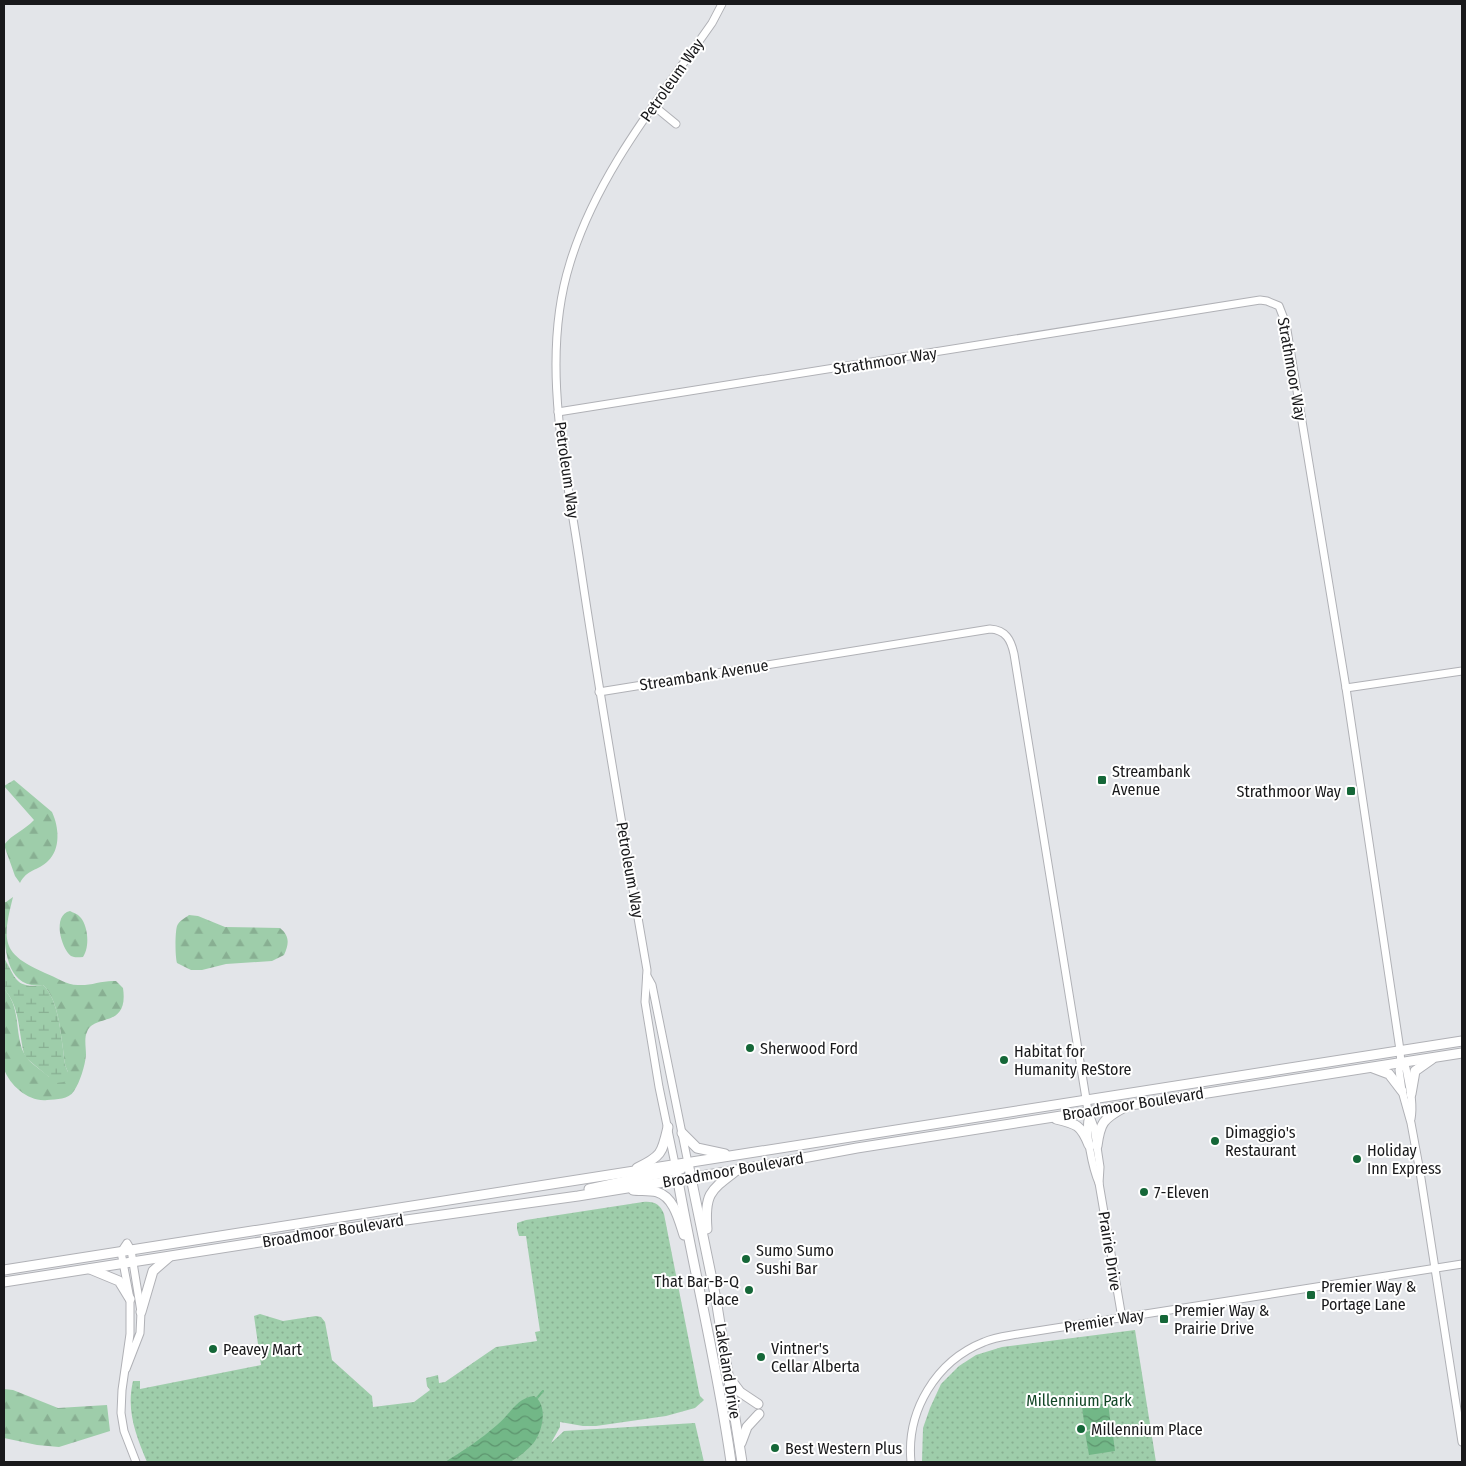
<svg xmlns="http://www.w3.org/2000/svg" width="1466" height="1466" viewBox="0 0 1466 1466" font-family="'Fira Sans Condensed',sans-serif">
	<defs>
		<pattern id="forest-firs" width="22" height="20" patternUnits="userSpaceOnUse" patternTransform="scale(1.25)"><rect width="22" height="20" fill="#9ecdaa"/><path d="M5 1l3.5 6h-7zM16 11l3.5 6h-7z" fill="#88af92"/></pattern>
		<pattern id="wetland-marsh" width="20" height="14" patternUnits="userSpaceOnUse" patternTransform="scale(1.25)"><rect width="20" height="14" fill="#9ecdaa"/><path d="M1 5h8M5 5V1M11 12h8M15 12V8" fill="none" stroke="#88af92"/></pattern>
		<pattern id="park-dots" width="8" height="8" patternUnits="userSpaceOnUse" patternTransform="scale(1.25)"><rect width="8" height="8" fill="#9ecdaa"/><path d="M2 2h.1M6 6h.1" fill="none" stroke="#88af92" stroke-width="1.8" stroke-linecap="round"/></pattern>
		<pattern id="water-waves" width="16" height="10" patternUnits="userSpaceOnUse" patternTransform="scale(1.25)"><rect width="16" height="10" fill="#72b787"/><path d="M0 5q4-4 8 0t8 0" fill="none" stroke="#5d946e"/></pattern>
	</defs>
	<rect width="100%" height="100%" fill="#e3e5e9"/>
	<g fill="url(#forest-firs)">
		<path d="M14 780 52 812C59 827 61 849 48 861 38 871 27 869 20 883L15 876 4 845C12 834 25 830 34 820L4 786Z"/>
		<path d="M13 897C2 941 1 954 45 973 56 977 66 985 78 985 91 986 102 980 116 981L123 988C129 1029 94 1013 87 1032 84 1038 86 1048 86 1055 85 1066 80 1082 74 1091 68 1100 57 1099 47 1100 29 1102 10 1086 4 1069 2 1062 4 1053 4 1046 4 1027 4 1008 4 989 20 1006 15 1028 22 1049 27 1063 39 1067 49 1077L68 1072C64 1064 64 1057 63 1049 60 1029 58 999 43 985 0 991 4 933 4 902H6Z"/>
		<path d="M70 911C74 913 78 914 81 918 88 927 90 947 83 957 79 957 75 958 71 956 61 948 52 915 70 911Z"/>
		<path d="M189 915 198 916 225 927 280 928C290 936 289 944 284 955L272 961 226 964 202 970H191L177 963C175 956 175 933 177 926 179 921 185 918 189 915Z"/>
		<path d="M4 1389 13 1390 58 1408 107 1405 110 1431 59 1447 37 1445 4 1438Z"/>
	</g>
	<path fill="url(#wetland-marsh)" d="M4 958C16 977 14 989 43 985 58 999 60 1029 63 1049 64 1057 64 1064 68 1072L65 1082 56 1083 25 1057C18 1035 21 1007 4 989Z"/>
	<g fill="url(#park-dots)">
		<path d="M643 1202C654 1201 660 1204 664 1214L699 1392 700 1396 704 1400 695 1408 666 1416 596 1426H583L560 1422V1427L551 1443 564 1431 695 1423 704 1462H147C136 1435 126 1411 133 1381H140V1389L261 1365 254 1316 260 1314 283 1321 316 1316 321 1317 325 1322 332 1360 372 1396 373 1407 414 1402 430 1390 427 1386 426 1378 438 1375 439 1383 445 1382 496 1347 537 1341 535 1332 540 1331 526 1236H519L517 1229V1223L526 1220Z"/>
		<path d="M1135 1330 1156 1462H922L923 1428 930 1408 941 1384 959 1366 976 1355 1002 1347Z"/>
	</g>
	<g fill="url(#water-waves)">
		<path d="M534 1396C548 1405 543 1429 535 1441 529 1449 519 1457 510 1462H445C463 1451 481 1439 497 1425 510 1415 516 1398 534 1396Z"/>
		<path d="M1108 1403 1111 1426 1085 1430 1082 1406Z"/>
		<path d="M1112 1428 1115 1451 1089 1455 1085 1432Z"/>
	</g>
	<g fill="none" stroke-linecap="round" stroke-linejoin="round">
		<path stroke="#72b787" stroke-width="2" d="M537 1398 543 1391"/>
		<g stroke="#b0b1b6" stroke-width="9">
			<g id="minor">
				<path d="M654 106 676 124"/>
				<path d="M558 412 1260 300 1267 301 1279 306 1286 324 1346 688 1400 1050 1401 1066 1399 1070 1402 1091 1411 1123 1420 1172 1462 1442"/>
				<path d="M1346 688 1462 671"/>
				<path d="M599 692 990 629C1006 630 1011 640 1014 654L1088 1111 1094 1127 1100 1167 1099 1183 1122 1318"/>
				<path d="M647 976 652 985 688 1163"/>
				<path d="M1401 1066 1406 1068C1409 1085 1414 1102 1411 1119"/>
				<path d="M1089 1116C1084 1129 1093 1170 1099 1183"/>
				<path d="M675 1164 659 1087 645 1002 647 970C624 837 601 704 581 570 567 471 539 362 570 263 597 174 659 99 712 23L722 4"/>
				<path d="M126 1369 140 1333 141 1312 131 1250 127 1243 121 1252 130 1299V1334L122 1390 121 1413 124 1431 136 1462"/>
				<path d="M911 1462C906 1411 936 1361 984 1342 995 1337 1007 1336 1018 1334L1462 1264"/>
			</g>
		</g>
		<g stroke="#b0b1b6" stroke-width="11">
			<g id="major">
				<path d="M1373 1068 1389 1074 1402 1091"/>
				<path d="M1411 1094 1415 1071 1432 1059"/>
				<path d="M1056 1119C1077 1124 1081 1125 1089 1145"/>
				<path d="M682 1133 697 1148 725 1154"/>
				<path d="M1097 1146C1100 1123 1103 1119 1123 1108"/>
				<path d="M688 1163 716 1299 742 1462"/>
				<path d="M675 1164C692 1264 717 1362 731 1462"/>
				<path d="M637 1168C662 1156 662 1153 668 1127"/>
				<path d="M589 1189 681 1169"/>
				<path d="M633 1190C640 1191 649 1190 657 1192 674 1197 679 1220 684 1235"/>
				<path d="M707 1229C704 1193 711 1190 737 1170"/>
				<path d="M90 1269 119 1281 130 1299"/>
				<path d="M4 1270 1462 1041"/>
				<path d="M4 1282 356 1227 578 1196 738 1170 857 1148 1462 1053"/>
				<path d="M141 1312 153 1271 169 1257"/>
				<path d="M731 1380 740 1392 758 1404"/>
				<path d="M741 1443 747 1427 759 1414"/>
			</g>
		</g>
		<use href="#minor" stroke="#fff" stroke-width="7"/>
		<use href="#major" stroke="#fff" stroke-width="9"/>
	</g>
	<g fill="#156738" stroke="#fff" stroke-width="2">
		<rect x="1097" y="775" width="10" height="10" rx="2.5"/>
		<rect x="1346" y="786" width="10" height="10" rx="2.5"/>
		<circle cx="750" cy="1048" r="5"/>
		<circle cx="1004" cy="1060" r="5"/>
		<circle cx="1215" cy="1141" r="5"/>
		<circle cx="1357" cy="1159" r="5"/>
		<circle cx="1144" cy="1192" r="5"/>
		<circle cx="746" cy="1259" r="5"/>
		<circle cx="749" cy="1290" r="5"/>
		<rect x="1306" y="1290" width="10" height="10" rx="2.5"/>
		<rect x="1159" y="1314" width="10" height="10" rx="2.5"/>
		<circle cx="213" cy="1349" r="5"/>
		<circle cx="761" cy="1357" r="5"/>
		<circle cx="1081" cy="1429" r="5"/>
		<circle cx="775" cy="1448" r="5"/>
	</g>
	<g text-anchor="middle" dominant-baseline="central" stroke-width="4" stroke-linejoin="round" paint-order="stroke">
		<g font-size="16" fill="#19191b" stroke="#fff">
			<text transform="translate(672 80) rotate(-55)">Petroleum Way</text>
			<text transform="translate(885 361) rotate(-9)">Strathmoor Way</text>
			<text transform="translate(1292 369) rotate(80)">Strathmoor Way</text>
			<text transform="translate(567 470) rotate(82)">Petroleum Way</text>
			<text transform="translate(704 675) rotate(-9)">Streambank Avenue</text>
			<text transform="translate(630 870) rotate(80)">Petroleum Way</text>
			<text transform="translate(1133 1104) rotate(-9)">Broadmoor Boulevard</text>
			<text transform="translate(733 1170) rotate(-10)">Broadmoor Boulevard</text>
			<text transform="translate(333 1231) rotate(-9)">Broadmoor Boulevard</text>
			<text transform="translate(1110 1251) rotate(81)">Prairie Drive</text>
			<text transform="translate(1104 1321) rotate(-9)">Premier Way</text>
			<text transform="translate(728 1371) rotate(81)">Lakeland Drive</text>
		</g>
		<g font-size="16" fill="#19191b" stroke="#fff" text-anchor="start">
			<text x="1112" y="771">Streambank<tspan x="1112" dy="18">Avenue</tspan></text>
			<text x="1341" y="791" text-anchor="end">Strathmoor Way</text>
			<text x="760" y="1048">Sherwood Ford</text>
			<text x="1014" y="1051">Habitat for<tspan x="1014" dy="18">Humanity ReStore</tspan></text>
			<text x="1225" y="1132">Dimaggio's<tspan x="1225" dy="18">Restaurant</tspan></text>
			<text x="1367" y="1150">Holiday<tspan x="1367" dy="18">Inn Express</tspan></text>
			<text x="1154" y="1192">7-Eleven</text>
			<text x="756" y="1250">Sumo Sumo<tspan x="756" dy="18">Sushi Bar</tspan></text>
			<text x="739" y="1281" text-anchor="end">That Bar-B-Q<tspan x="739" dy="18">Place</tspan></text>
			<text x="1321" y="1286">Premier Way &amp;<tspan x="1321" dy="18">Portage Lane</tspan></text>
			<text x="1174" y="1310">Premier Way &amp;<tspan x="1174" dy="18">Prairie Drive</tspan></text>
			<text x="771" y="1348">Vintner's<tspan x="771" dy="18">Cellar Alberta</tspan></text>
			<text x="223" y="1349">Peavey Mart</text>
			<text x="1091" y="1429">Millennium Place</text>
			<text x="785" y="1448">Best Western Plus</text>
		</g>
		<g font-size="16" fill="#134727" stroke="#fff">
			<text x="1079" y="1400">Millennium Park</text>
		</g>
	</g>
	<rect width="1466" height="1466" fill="none" stroke="#19191b" stroke-width="10"/>
</svg>
